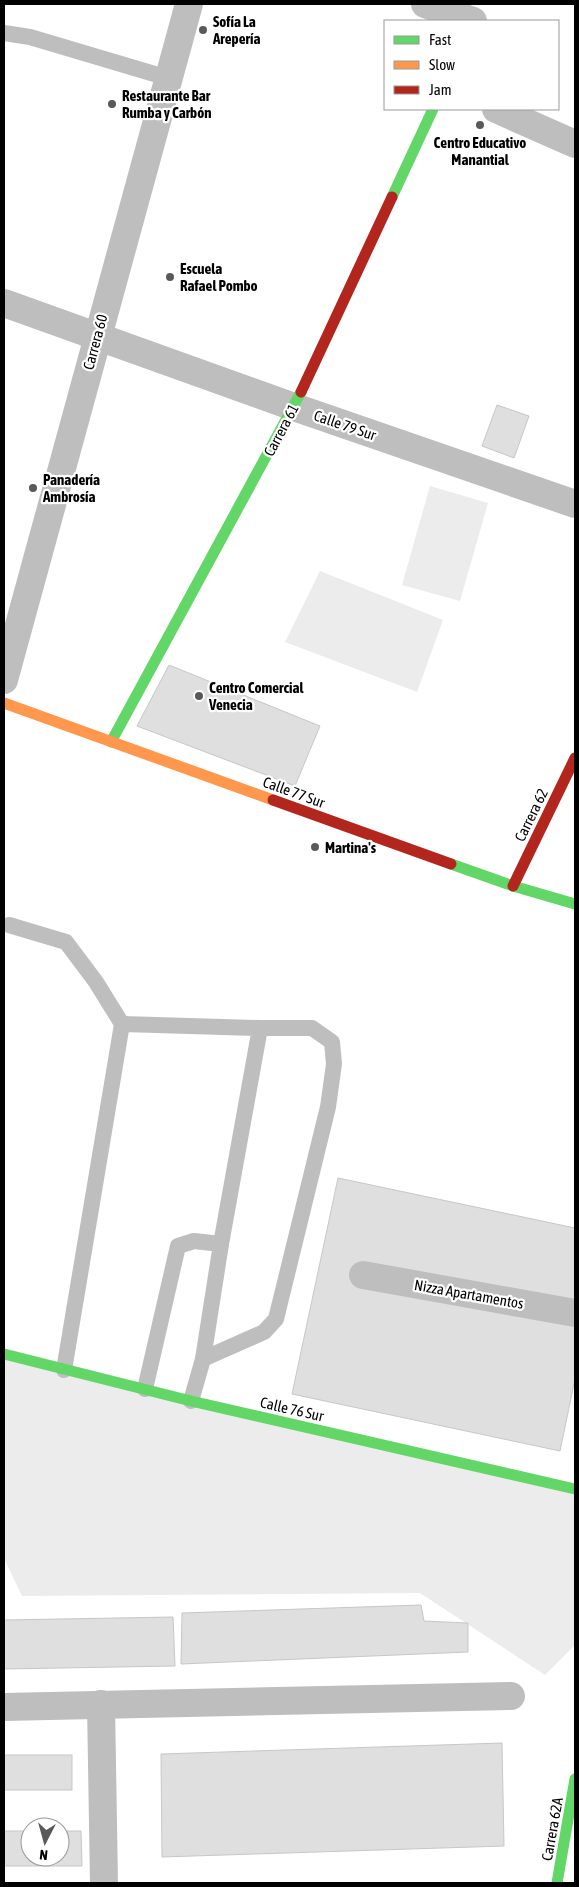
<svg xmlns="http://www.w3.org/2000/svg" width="579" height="1887" viewBox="0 0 579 1887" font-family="'Asap Condensed',sans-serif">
	<rect width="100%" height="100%" fill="#fff"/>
	<g fill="#ececec">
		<path d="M430 486 488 503 460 601 402 585Z"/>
		<path d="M320 571 443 620 417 692 285 642Z"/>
		<path d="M4 1354 575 1489V1645L545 1675 420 1593 22 1596 4 1558Z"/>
	</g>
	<g fill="#dfdfdf" stroke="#c7c7c7">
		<path d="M497 405 529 416 514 458 482 446Z"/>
		<path d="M169 665 320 726 295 786 137 726Z"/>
		<path d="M338 1178 575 1228V1379L560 1451 292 1394Z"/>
		<path d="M421 1605 424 1621 468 1623V1652L181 1664 182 1613Z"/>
		<path d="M173 1617 175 1666 4 1669V1620Z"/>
		<path d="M502 1743 504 1846 162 1857 161 1754Z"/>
		<rect x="4" y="1755" width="68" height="35"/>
		<path d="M4 1831H30V1857H60V1831H81L82 1866H4Z"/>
	</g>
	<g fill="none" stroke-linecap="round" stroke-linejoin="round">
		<g stroke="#bebebe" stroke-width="16">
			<path d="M4 33 30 37 168 78"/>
			<path d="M9 925 66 942 96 982 122 1024 64 1370"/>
			<path d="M122 1024 260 1028 221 1244"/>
			<path d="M203 1359 264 1332 276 1319 328 1107 334 1064 332 1042 312 1028H260"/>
			<path d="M145 1389 178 1246 194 1241 221 1244 203 1359 191 1401"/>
		</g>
		<g stroke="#bebebe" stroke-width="28">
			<path d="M425 4 473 21"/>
			<path d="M496 109 575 144"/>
			<path d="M4 303 294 407 575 504"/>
			<path d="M4 680 189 4"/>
			<path d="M363 1275 575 1313"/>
			<path d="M101 1704 104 1883"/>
			<path d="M4 1707 511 1696"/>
		</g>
		<g stroke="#63d668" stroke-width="11">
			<path d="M392 197 433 109"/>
			<path d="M111 742 301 392"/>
			<path d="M451 864 513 886 575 904"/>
			<path d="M4 1354 191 1401 575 1489"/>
			<path d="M557 1883 575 1779"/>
		</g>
		<path stroke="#ff974d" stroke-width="11" d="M4 703 273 800"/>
		<g stroke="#b3261e" stroke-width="11">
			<path d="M301 392 392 197"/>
			<path d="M273 800 451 864"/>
			<path d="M513 886 575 758"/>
		</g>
	</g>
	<g fill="#595959" stroke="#fff" stroke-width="2">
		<circle cx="203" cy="30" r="5"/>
		<circle cx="112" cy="104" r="5"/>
		<circle cx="480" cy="125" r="5"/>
		<circle cx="170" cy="277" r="5"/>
		<circle cx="33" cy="488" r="5"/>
		<circle cx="199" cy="696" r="5"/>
		<circle cx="315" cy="847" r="5"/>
	</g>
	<g text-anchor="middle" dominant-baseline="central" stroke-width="4.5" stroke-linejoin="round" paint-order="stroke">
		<g font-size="15" font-weight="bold" fill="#000" stroke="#fff" text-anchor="start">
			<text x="213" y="21">Sofía La<tspan x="213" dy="17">Arepería</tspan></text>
			<text x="122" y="95">Restaurante Bar<tspan x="122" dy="17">Rumba y Carbón</tspan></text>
			<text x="480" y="142" text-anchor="middle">Centro Educativo<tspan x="480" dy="17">Manantial</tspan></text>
			<text x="180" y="268">Escuela<tspan x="180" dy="17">Rafael Pombo</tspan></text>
			<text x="43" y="479">Panadería<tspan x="43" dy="17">Ambrosía</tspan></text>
			<text x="209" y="687">Centro Comercial<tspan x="209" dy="17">Venecia</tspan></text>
			<text x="325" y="847">Martina's</text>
		</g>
		<g font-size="15" fill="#000" stroke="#fff">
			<text transform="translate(95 342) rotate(-75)">Carrera 60</text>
			<text transform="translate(345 425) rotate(19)">Calle 79 Sur</text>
			<text transform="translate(281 430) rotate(-62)">Carrera 61</text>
			<text transform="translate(294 792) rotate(20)">Calle 77 Sur</text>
			<text transform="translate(531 815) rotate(-64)">Carrera 62</text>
			<text transform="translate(469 1294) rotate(10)">Nizza Apartamentos</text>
			<text transform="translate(292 1409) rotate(13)">Calle 76 Sur</text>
			<text transform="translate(552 1829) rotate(-80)">Carrera 62A</text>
		</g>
	</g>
	<rect width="579" height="1887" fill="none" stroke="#000000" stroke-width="10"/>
	<rect x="384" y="20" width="175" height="90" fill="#ffffff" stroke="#999999"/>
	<rect x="394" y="36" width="25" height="8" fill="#63d668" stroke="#999999"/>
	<text x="429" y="45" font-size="15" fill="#000000">Fast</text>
	<rect x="394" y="61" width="25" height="8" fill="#ff974d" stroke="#999999"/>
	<text x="429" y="70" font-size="15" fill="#000000">Slow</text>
	<rect x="394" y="86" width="25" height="8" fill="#b3261e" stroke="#999999"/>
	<text x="429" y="95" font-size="15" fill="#000000">Jam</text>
	<g transform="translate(45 1842) rotate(186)"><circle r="24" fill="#ffffff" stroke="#999999"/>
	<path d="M0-4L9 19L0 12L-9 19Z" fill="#595959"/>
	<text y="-8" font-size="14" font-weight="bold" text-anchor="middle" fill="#000000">N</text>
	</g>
</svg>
